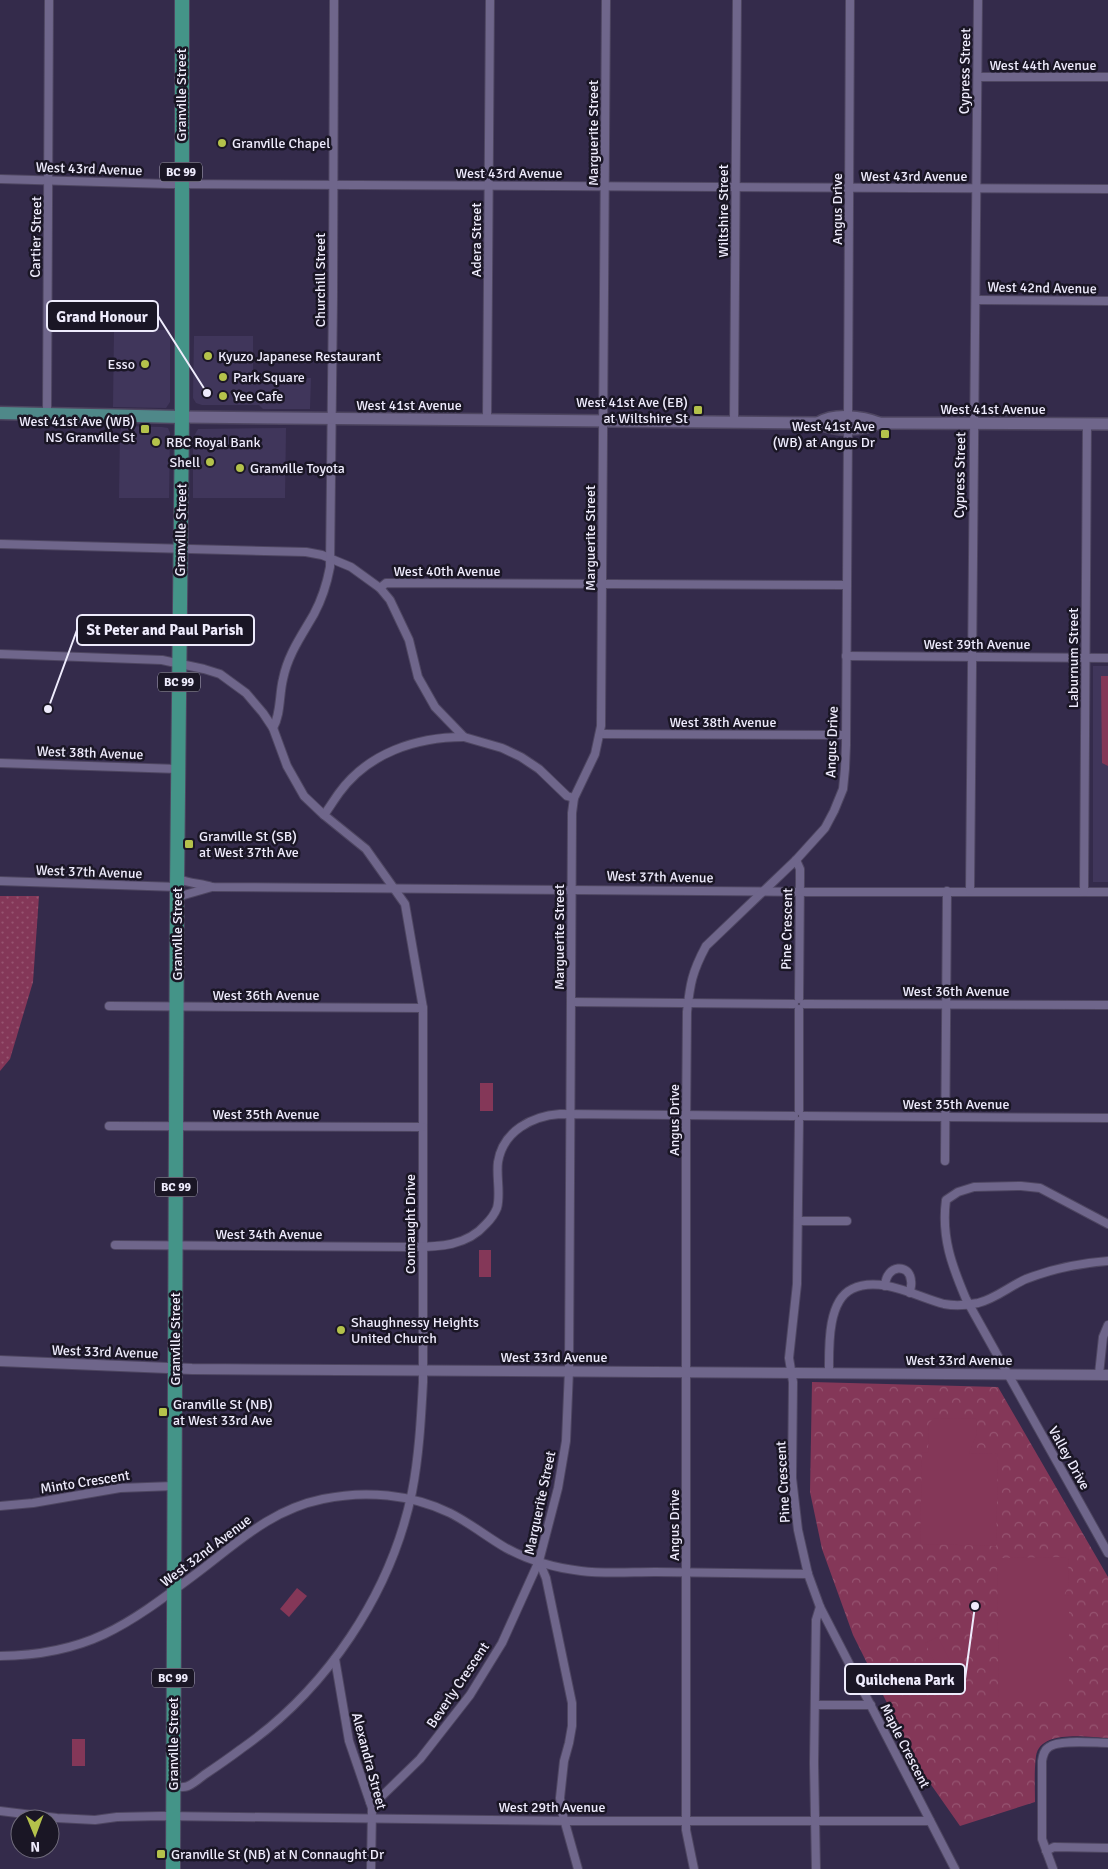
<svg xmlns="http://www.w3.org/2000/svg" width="1108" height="1869" viewBox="0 0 1108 1869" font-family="Signika,sans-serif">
	<defs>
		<pattern id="park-crowns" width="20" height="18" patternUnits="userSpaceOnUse" patternTransform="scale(1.25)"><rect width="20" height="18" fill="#843758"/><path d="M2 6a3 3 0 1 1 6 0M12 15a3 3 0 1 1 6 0" fill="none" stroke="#965471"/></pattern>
		<pattern id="garden-dots" width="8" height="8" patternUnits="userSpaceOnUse" patternTransform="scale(1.25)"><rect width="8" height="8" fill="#843758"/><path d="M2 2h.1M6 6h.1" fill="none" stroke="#965471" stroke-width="1.8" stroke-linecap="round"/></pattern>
	</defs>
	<rect width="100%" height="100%" fill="#342b4b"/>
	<g fill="#40365b">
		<path d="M114 330H170V402L166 408 113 407Z"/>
		<path d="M194 336H253V377L311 378 310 409H263L259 405H202L196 403 193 398Z"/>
		<path d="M122 426 162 427 168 428 170 433 169 498H119L120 432Z"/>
		<path d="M286 428 285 498H193V438L198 429Z"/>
		<rect x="1093" y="666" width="15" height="216"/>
	</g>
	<path fill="url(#park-crowns)" d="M812 1382 998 1387 1108 1577V1738C1088 1737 1040 1729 1036 1756 1034 1771 1035 1787 1035 1802L960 1826 920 1769 853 1635 822 1549 810 1492Z"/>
	<path fill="url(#garden-dots)" d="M0 896H39L33 982 10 1059 0 1071Z"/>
	<g fill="#843758">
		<path d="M1101 676H1108V766L1102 763Z"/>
		<rect x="480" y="1083" width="13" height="28"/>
		<rect x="479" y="1250" width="12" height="27"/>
		<path d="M934 1418 977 1419 976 1436 969 1453 998 1454 996 1546 920 1544 922 1453 928 1452 929 1423Z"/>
		<path d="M1068 1557 1069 1585 1064 1595 1069 1596V1697H999L997 1563 1002 1558Z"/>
		<path d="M297 1588 307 1596 289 1617 280 1609Z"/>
		<path d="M938 1637 956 1673 944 1680 925 1643Z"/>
		<rect x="72" y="1739" width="13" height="27"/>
	</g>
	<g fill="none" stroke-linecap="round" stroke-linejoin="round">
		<g stroke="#4e4661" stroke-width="10">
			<g id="minor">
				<path d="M978 77H1108"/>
				<path d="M0 179 168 184 1108 189"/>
				<path d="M976 300 1108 301"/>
				<path d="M47 414 49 0"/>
				<path d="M848 418 850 0"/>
				<path d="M487 420 490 0"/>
				<path d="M734 422 737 0"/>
				<path d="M0 544 306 552 322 555 351 567 380 588 390 600 409 640 418 677 435 707 464 737 502 748 521 757 539 769 567 796 574 798"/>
				<path d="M380 588 386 583 847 585"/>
				<path d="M0 654 162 660 204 669 220 674 246 693 263 713 273 728 287 766 304 796 324 815 366 849 405 904 423 1008V1382C421 1419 419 1456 412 1492 391 1594 326 1690 241 1749 229 1758 216 1767 204 1775 199 1779 193 1784 188 1786 184 1788 177 1787 173 1787"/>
				<path d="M846 656 1108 658"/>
				<path d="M273 728C281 714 279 695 283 679 288 654 302 635 314 614 322 599 327 583 330 567L333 296 334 0"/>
				<path d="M600 734 846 735"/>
				<path d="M0 763 178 769"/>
				<path d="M324 815C329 808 334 800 339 793 368 753 416 737 464 737"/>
				<path d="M796 860 800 869V879L799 999"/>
				<path d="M177 878C189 884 200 883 212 887L809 892H1108"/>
				<path d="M0 881 177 887"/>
				<path d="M970 891 978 0"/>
				<path d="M1084 892 1087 424"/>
				<path d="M177 897 212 887"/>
				<path d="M572 1002 794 1004"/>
				<path d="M804 1004 1108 1005"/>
				<path d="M109 1006 423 1008"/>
				<path d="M799 1009V1111"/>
				<path d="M803 1116 1108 1118"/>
				<path d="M799 1121 797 1284 789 1358 793 1382 792 1478 798 1530 808 1574 820 1607 955 1869"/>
				<path d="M109 1126 423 1127"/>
				<path d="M945 1161 947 891"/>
				<path d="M798 1221H847"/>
				<path d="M1108 1224 1040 1188 1021 1186 974 1187 958 1192 946 1200C941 1237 952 1266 966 1299L1108 1553"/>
				<path d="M115 1245 412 1247C439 1247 467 1246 486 1224 490 1220 495 1213 497 1208 501 1194 496 1176 498 1162 503 1131 532 1116 560 1114L794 1116"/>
				<path d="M885 1286C886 1264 910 1263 911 1281 912 1285 910 1289 910 1293"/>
				<path d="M829 1373C829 1348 827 1301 852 1289 880 1275 917 1297 944 1304 955 1306 968 1305 978 1303 995 1299 1010 1286 1026 1279 1052 1269 1081 1263 1108 1261"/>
				<path d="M1099 1374 1103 1337 1108 1325"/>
				<path d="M0 1506 33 1503 120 1488 174 1486"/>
				<path d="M0 1656C87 1655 126 1626 193 1576 235 1545 269 1510 323 1499 365 1490 411 1494 450 1513 470 1523 487 1537 506 1548 528 1560 555 1568 581 1571 605 1574 631 1572 655 1572 706 1573 757 1573 808 1574"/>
				<path d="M335 1659 349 1741 372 1808 371 1869"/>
				<path d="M815 1705H871"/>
				<path d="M370 1802 381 1797 420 1759 470 1695 502 1643 539 1561"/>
				<path d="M0 1811 57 1818 95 1820 117 1817 162 1816 572 1821H930"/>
				<path d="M1046 1851 1054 1847 1108 1848"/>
				<path d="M578 1869 562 1812 560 1798 564 1761 569 1743 572 1726V1703L546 1578 539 1561 558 1488 566 1441 569 1370 572 813 574 798 595 754 601 726 606 0"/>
				<path d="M694 1869 686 1830V1128L687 1012C690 984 692 972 706 946L796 860 825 828 834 811 843 789 845 769 846 745 848 428"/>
				<path d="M816 1869 814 1763 816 1620 820 1607"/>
				<path d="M1053 1869 1042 1839V1761C1043 1755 1044 1750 1049 1747 1059 1739 1095 1743 1108 1743"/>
			</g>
		</g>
		<g stroke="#4e4661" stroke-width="12">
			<path id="tertiary" d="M0 1361 192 1369 1108 1375"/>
		</g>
		<g stroke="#4e4661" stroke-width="14">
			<g id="secondary">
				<path d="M182 417 818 423C833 431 863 431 879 423"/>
				<path d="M818 423C834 413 862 416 879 423L1108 424"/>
			</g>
		</g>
		<g stroke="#4e4661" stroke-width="15">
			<path id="primary" d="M0 413 182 417"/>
		</g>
		<g stroke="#4e4661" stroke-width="16">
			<path id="trunk" d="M173 1869 177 887 182 417V0"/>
		</g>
		<use href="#minor" stroke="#6f668b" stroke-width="8"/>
		<use href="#tertiary" stroke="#6f668b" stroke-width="10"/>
		<use href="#secondary" stroke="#6f668b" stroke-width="11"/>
		<use href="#primary" stroke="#4f8889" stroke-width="12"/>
		<use href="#trunk" stroke="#449488" stroke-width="14"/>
	</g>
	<g fill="#b4c24b" stroke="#1a1625" stroke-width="2">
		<circle cx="222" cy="143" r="5"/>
		<circle cx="208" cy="356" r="5"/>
		<circle cx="145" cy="364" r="5"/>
		<circle cx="223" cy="377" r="5"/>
		<circle cx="223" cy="396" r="5"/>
		<rect x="693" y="405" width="10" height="10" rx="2.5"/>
		<rect x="140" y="424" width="10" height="10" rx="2.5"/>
		<rect x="880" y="429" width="10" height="10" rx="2.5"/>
		<circle cx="156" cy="442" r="5"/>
		<circle cx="210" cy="462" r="5"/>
		<circle cx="240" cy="468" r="5"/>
		<rect x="184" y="839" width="10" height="10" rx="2.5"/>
		<circle cx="341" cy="1330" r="5"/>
		<rect x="158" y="1407" width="10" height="10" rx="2.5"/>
		<rect x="156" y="1849" width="10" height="10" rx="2.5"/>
	</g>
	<g text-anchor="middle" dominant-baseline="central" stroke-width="5" stroke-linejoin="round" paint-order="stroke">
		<g fill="#1a1625" stroke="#aeabbc" stroke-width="1">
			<rect x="160" y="162.5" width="42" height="19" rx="4"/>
			<rect x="158" y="672.5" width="42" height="19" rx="4"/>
			<rect x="155" y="1177.5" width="42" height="19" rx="4"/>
			<rect x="152" y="1668.5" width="42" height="19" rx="4"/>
		</g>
		<g font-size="12" font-weight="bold" fill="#eeebfc">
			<text x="181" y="172">BC 99</text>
			<text x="179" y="682">BC 99</text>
			<text x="176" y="1187">BC 99</text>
			<text x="173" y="1678">BC 99</text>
		</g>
		<g font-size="14" fill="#eeebfc" stroke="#1a1625">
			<text x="1043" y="65">West 44th Avenue</text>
			<text transform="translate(965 71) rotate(-89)">Cypress Street</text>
			<text transform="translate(181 95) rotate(-90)">Granville Street</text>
			<text transform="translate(593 133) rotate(-90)">Marguerite Street</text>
			<text transform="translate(89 169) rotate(2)">West 43rd Avenue</text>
			<text x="509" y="173">West 43rd Avenue</text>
			<text x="914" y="176">West 43rd Avenue</text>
			<text transform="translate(837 209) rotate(-90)">Angus Drive</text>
			<text transform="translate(723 211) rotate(-90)">Wiltshire Street</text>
			<text transform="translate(36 237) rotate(-89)">Cartier Street</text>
			<text transform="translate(476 240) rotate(-90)">Adera Street</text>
			<text transform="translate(320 280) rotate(-90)">Churchill Street</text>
			<text transform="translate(1042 288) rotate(1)">West 42nd Avenue</text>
			<text x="409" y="405">West 41st Avenue</text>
			<text x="993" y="409">West 41st Avenue</text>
			<text transform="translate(960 475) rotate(-89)">Cypress Street</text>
			<text transform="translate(181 530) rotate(-89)">Granville Street</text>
			<text transform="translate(590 538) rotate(-90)">Marguerite Street</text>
			<text x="447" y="571">West 40th Avenue</text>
			<text x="977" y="644">West 39th Avenue</text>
			<text transform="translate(1073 658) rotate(-90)">Laburnum Street</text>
			<text x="723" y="722">West 38th Avenue</text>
			<text transform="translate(832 742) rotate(-88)">Angus Drive</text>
			<text transform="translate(90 753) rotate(2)">West 38th Avenue</text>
			<text transform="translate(89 872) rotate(2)">West 37th Avenue</text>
			<text transform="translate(660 877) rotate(1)">West 37th Avenue</text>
			<text transform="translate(787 929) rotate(-89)">Pine Crescent</text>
			<text transform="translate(177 934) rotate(-90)">Granville Street</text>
			<text transform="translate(559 937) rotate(-90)">Marguerite Street</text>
			<text x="956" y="991">West 36th Avenue</text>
			<text x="266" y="995">West 36th Avenue</text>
			<text x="956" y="1104">West 35th Avenue</text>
			<text x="266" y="1114">West 35th Avenue</text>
			<text transform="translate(674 1120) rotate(-90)">Angus Drive</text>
			<text transform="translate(410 1224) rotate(-90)">Connaught Drive</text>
			<text x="269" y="1234">West 34th Avenue</text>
			<text transform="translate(175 1339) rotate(-90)">Granville Street</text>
			<text transform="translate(105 1352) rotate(2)">West 33rd Avenue</text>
			<text x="554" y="1357">West 33rd Avenue</text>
			<text x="959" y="1360">West 33rd Avenue</text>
			<text transform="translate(1069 1458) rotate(61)">Valley Drive</text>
			<text transform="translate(85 1482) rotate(-9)">Minto Crescent</text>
			<text transform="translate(783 1482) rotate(-93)">Pine Crescent</text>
			<text transform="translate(540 1503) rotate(-78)">Marguerite Street</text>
			<text transform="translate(674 1525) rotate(-90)">Angus Drive</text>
			<text transform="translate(206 1551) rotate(-37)">West 32nd Avenue</text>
			<text transform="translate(458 1685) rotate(-56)">Beverly Crescent</text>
			<text transform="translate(173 1744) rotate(-90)">Granville Street</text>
			<text transform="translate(905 1746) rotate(63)">Maple Crescent</text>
			<text transform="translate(369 1761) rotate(75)">Alexandra Street</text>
			<text x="552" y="1807">West 29th Avenue</text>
		</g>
		<g font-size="14" fill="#eeebfc" stroke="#1a1625" text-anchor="start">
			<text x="232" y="143">Granville Chapel</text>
			<text x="218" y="356">Kyuzo Japanese Restaurant</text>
			<text x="135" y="364" text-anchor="end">Esso</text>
			<text x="233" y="377">Park Square</text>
			<text x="233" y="396">Yee Cafe</text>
			<text x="688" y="402" text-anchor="end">West 41st Ave (EB)<tspan x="688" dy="16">at Wiltshire St</tspan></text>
			<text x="135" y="421" text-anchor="end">West 41st Ave (WB)<tspan x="135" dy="16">NS Granville St</tspan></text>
			<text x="875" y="426" text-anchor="end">West 41st Ave<tspan x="875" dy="16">(WB) at Angus Dr</tspan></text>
			<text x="166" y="442">RBC Royal Bank</text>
			<text x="200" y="462" text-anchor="end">Shell</text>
			<text x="250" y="468">Granville Toyota</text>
			<text x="199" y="836">Granville St (SB)<tspan x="199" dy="16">at West 37th Ave</tspan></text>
			<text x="351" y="1322">Shaughnessy Heights<tspan x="351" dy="16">United Church</tspan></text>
			<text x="173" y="1404">Granville St (NB)<tspan x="173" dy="16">at West 33rd Ave</tspan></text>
			<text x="171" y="1854">Granville St (NB) at N Connaught Dr</text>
		</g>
	</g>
	<path fill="none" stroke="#eeebfc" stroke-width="2" d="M207 393L158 316M48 709L77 630M975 1606L965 1679"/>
	<g fill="#eeebfc" stroke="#1a1625" stroke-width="2">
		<circle cx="207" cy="393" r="5"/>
		<circle cx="48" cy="709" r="5"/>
		<circle cx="975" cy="1606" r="5"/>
	</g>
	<g fill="#1a1625" stroke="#eeebfc" stroke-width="2">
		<rect x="47" y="301" width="111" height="30" rx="5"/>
		<rect x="77" y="615" width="177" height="30" rx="5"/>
		<rect x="845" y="1664" width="120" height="30" rx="5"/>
	</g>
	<g font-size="15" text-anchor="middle" font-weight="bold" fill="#eeebfc">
		<text x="102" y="322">Grand Honour</text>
		<text x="165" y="635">St Peter and Paul Parish</text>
		<text x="905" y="1685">Quilchena Park</text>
	</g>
	<g transform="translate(35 1834) rotate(179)"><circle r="24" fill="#1a1625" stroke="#6f6b7b"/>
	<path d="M0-4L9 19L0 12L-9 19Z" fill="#b4c24b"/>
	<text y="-8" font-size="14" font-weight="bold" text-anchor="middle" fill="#eeebfc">N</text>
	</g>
</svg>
